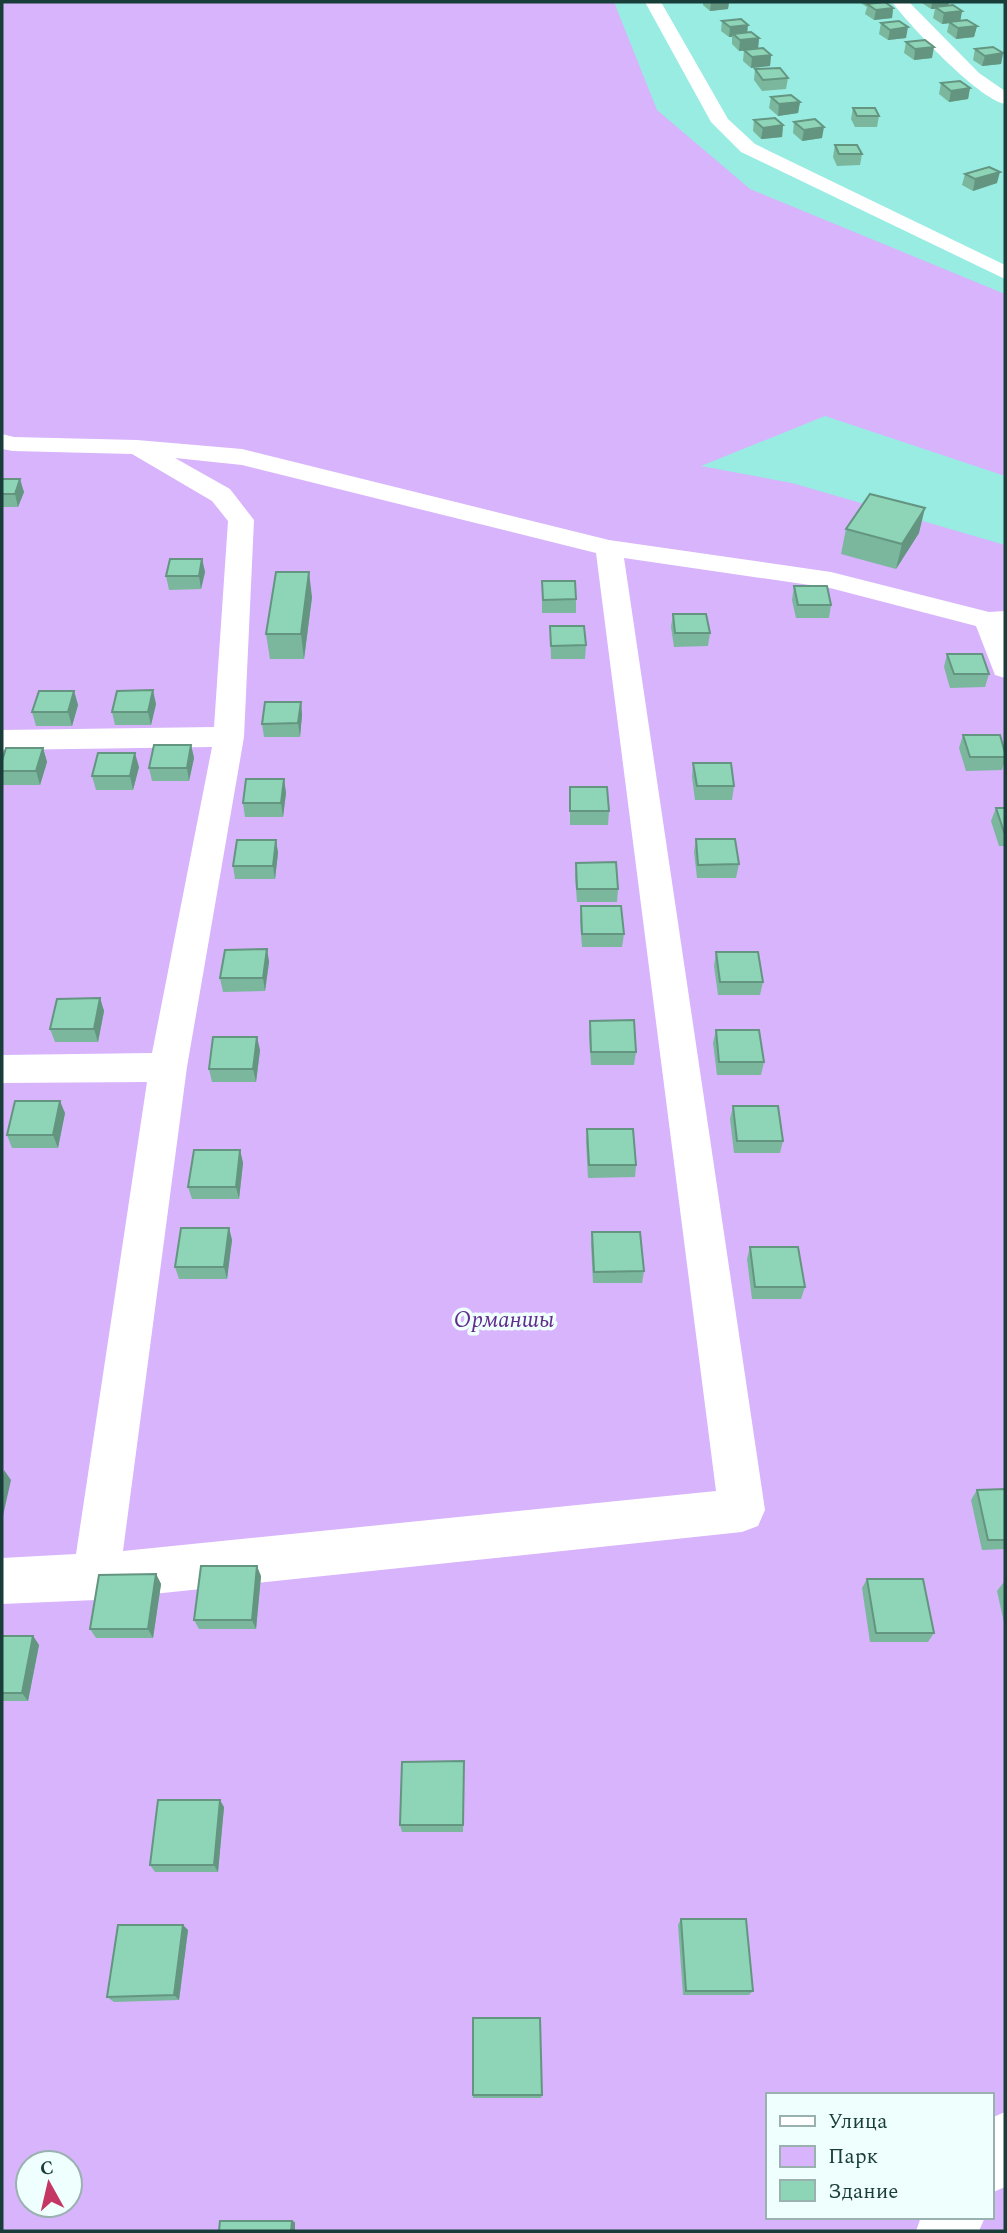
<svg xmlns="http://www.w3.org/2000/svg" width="1007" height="2233" viewBox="0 0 1007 2233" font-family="Spectral,serif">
	<rect width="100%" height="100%" fill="#98ece2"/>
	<path fill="#d7b4fc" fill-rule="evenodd" d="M2 2H614L657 110 750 189 1005 294V476L825 416 701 466 792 483 1005 545V2231H2ZM767 2095H991V2217H767ZM28 2163H70V2205H28Z"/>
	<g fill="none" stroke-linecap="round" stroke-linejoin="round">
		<g fill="#fff" fill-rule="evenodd">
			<path d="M645 2H661L728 119 755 144 1005 265V279L741 152 711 122Z"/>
			<path d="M892 2H909L979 73 1005 91V104C977 98 911 27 892 2Z"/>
			<path d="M2 434 14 437 137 440 242 449 609 540 831 572 989 612 1005 611V678L995 675 976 626 830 588 624 558 765 1510 758 1526 742 1532 96 1600 2 1604V1558L76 1554 147 1082 2 1083V1055L152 1053 212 747 2 750V730L214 727 228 521 212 501 132 454 13 451 2 449ZM175 458 242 465 596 553 716 1491 123 1551 187 1067 244 737 254 520 230 489Z"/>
			<path d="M1005 2112V2187L991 2193V2118Z"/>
			<path d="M921 2217H985L979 2231H916Z"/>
		</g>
	</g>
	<g fill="#7ab79d">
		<path d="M703 2H729L728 9 710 11 703 5Z"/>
		<path d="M859 2H885L893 8 892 18 874 20 865 14 867 7Z"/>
		<path d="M922 2H949L948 6 962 11 960 21 977 26 974 37 956 39 947 32 949 23 942 24 933 18 935 9H931L922 3Z"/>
		<path d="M722 21 759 38 758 49 739 51 732 44V37H729L721 31Z"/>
		<path d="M881 23 906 38 888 40 879 34Z"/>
		<path d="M906 42 932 58 914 60 904 53Z"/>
		<path d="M975 49 1003 53 1001 64 982 66 973 60Z"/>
		<path d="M744 50 771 55 770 66 751 68 743 61Z"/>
		<path d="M755 69 788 78 786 89 762 91 754 80Z"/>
		<path d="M941 83 970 88 968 99 949 102 939 94Z"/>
		<path d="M771 97 800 102 798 113 778 116 769 108Z"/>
		<path d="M853 108 879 116 877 127H855L851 119Z"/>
		<path d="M754 120 783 125 782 137 761 139 753 131Z"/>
		<path d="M794 122 822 138 802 141 793 133Z"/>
		<path d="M835 145 862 154 860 165 837 166 833 157Z"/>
		<path d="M965 174 997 183 973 191 962 185Z"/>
		<path d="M2 479 24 492 18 507H2Z"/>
		<path d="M846 529 919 533 896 569 841 554Z"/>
		<path d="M202 559 205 572 201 589 169 590 166 576Z"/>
		<path d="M542 581 576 599V613H542Z"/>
		<path d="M794 586 831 605 829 618H796L792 600Z"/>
		<path d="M312 597 304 659H270L266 634Z"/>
		<path d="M673 614 710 633 708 646 674 647 671 627Z"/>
		<path d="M550 626 586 645 585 659H551Z"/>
		<path d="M947 654 989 674 985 687 950 688 944 667Z"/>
		<path d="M74 691 78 705 72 726H36L32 712Z"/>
		<path d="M301 702 302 715 300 737H264L262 724Z"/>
		<path d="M156 704 151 725H115L112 712Z"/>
		<path d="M963 735 1005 753V760L1002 770 966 771 959 748Z"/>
		<path d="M191 745 194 758 189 781H152L149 768Z"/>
		<path d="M43 748 47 762 40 785H3L2 780V761Z"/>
		<path d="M693 763 734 786 732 800H695L692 777Z"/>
		<path d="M139 767 133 790H96L92 776Z"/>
		<path d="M284 779 286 793 283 817H245L243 803Z"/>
		<path d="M570 787 609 811 608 825H570Z"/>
		<path d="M996 808H1005V846H999L991 821Z"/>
		<path d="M696 839 739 864 736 878H697L694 852Z"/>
		<path d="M276 840 278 853 275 879H235L233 866Z"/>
		<path d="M576 863 618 889 617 902H577L575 876Z"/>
		<path d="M581 906 624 934 622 947H582L580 920Z"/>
		<path d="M267 949 269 962 265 991 223 992 220 978Z"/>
		<path d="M716 952 763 982 760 995H718L714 966Z"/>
		<path d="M100 998 104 1011 98 1042H55L50 1029Z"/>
		<path d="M590 1021 636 1052 634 1065H591L589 1034Z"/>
		<path d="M716 1030 764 1062 761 1075H717L713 1043Z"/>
		<path d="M260 1050 256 1082H212L209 1069Z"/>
		<path d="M733 1106 783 1141 780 1153H734L730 1119Z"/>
		<path d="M65 1113 58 1148H12L7 1135Z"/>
		<path d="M587 1129 636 1165 635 1177 588 1178 586 1142Z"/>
		<path d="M240 1150 243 1163 239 1199H192L188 1187Z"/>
		<path d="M229 1228 232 1240 227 1279H179L175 1267Z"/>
		<path d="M592 1232 644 1271 642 1283H593L591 1244Z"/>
		<path d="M750 1247 805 1287 801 1299H752L747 1259Z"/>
		<path d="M1005 1489V1549L982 1550 971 1500 977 1490Z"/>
		<path d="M156 1574 161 1584 153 1638H96L90 1629Z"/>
		<path d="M261 1576 256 1629H199L194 1620Z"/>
		<path d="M867 1579 934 1633 928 1642H870L862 1588Z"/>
		<path d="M1004 1582H1005V1627L997 1591Z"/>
		<path d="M2 1636H33L39 1645 28 1701H2Z"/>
		<path d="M464 1769 463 1832H402L400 1825Z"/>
		<path d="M224 1807 218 1872H155L150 1865Z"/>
		<path d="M681 1919 753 1991 749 1995H683L678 1925Z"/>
		<path d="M188 1930 179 2000 114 2002 107 1997Z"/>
		<path d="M473 2095H542L541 2098H473Z"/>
	</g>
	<g fill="#639580">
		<path d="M711 2H729L728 9 710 11Z"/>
		<path d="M932 2H949L948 7H935V9H931Z"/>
		<path d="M893 8 892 18 874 20 876 10Z"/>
		<path d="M962 11 960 22 942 24 944 13Z"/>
		<path d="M748 25 747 35 733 34 732 37H729L730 27Z"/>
		<path d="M977 26 974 37 956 39 958 28Z"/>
		<path d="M908 27 906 38 888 40 890 30Z"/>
		<path d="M759 38 758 49 739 51 740 40Z"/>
		<path d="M934 47 932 58 914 60 915 49Z"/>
		<path d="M1003 53 1001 64 982 66 985 56Z"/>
		<path d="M771 55 770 66 751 68 752 57Z"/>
		<path d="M970 88 968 99 949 102 951 91Z"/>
		<path d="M800 102 798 113 778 116 779 104Z"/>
		<path d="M783 125 782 137 761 139 763 128Z"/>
		<path d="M824 127 822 138 802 141 804 130Z"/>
		<path d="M1000 172 997 183 973 191 975 179Z"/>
		<path d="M20 479 24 492 18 507 15 494Z"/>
		<path d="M925 508 919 533 896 569 902 544Z"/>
		<path d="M202 559 205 572 201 589 199 576Z"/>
		<path d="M309 572 312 597 304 659 301 634Z"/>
		<path d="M153 690 156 704 151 725 148 712Z"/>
		<path d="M74 691 78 705 72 726 68 712Z"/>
		<path d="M301 702 302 715 300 737 298 723Z"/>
		<path d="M191 745 194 758 189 781 187 768Z"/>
		<path d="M43 748 47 762 40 785 36 771Z"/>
		<path d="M135 753 139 767 133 790 130 776Z"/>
		<path d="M284 779 286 793 283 817 281 803Z"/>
		<path d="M276 840 278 853 275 879 273 866Z"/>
		<path d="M267 949 269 962 265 991 263 978Z"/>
		<path d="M100 998 104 1011 98 1042 94 1029Z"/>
		<path d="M257 1037 260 1050 256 1082 253 1069Z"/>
		<path d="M60 1101 65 1113 58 1148 53 1135Z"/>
		<path d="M240 1150 243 1163 239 1199 236 1187Z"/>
		<path d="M229 1228 232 1240 227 1279 224 1267Z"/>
		<path d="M4 1470 11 1480 2 1520V1480Z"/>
		<path d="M257 1566 261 1576 256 1629 252 1620Z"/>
		<path d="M156 1574 161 1584 153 1638 148 1629Z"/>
		<path d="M33 1636 39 1645 28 1701 22 1693Z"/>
		<path d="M220 1800 224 1807 218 1872 214 1865Z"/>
		<path d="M183 1925 188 1930 179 2000 174 1995Z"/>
		<path d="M292 2221 295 2222V2231H291Z"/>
	</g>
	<g fill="#8ed5b7" stroke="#639580" stroke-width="2">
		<path d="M885 2 893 8 876 10 867 4Z"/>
		<path d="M953 5 962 11 944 13 935 7Z"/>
		<path d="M741 19 748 25 730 27 722 21Z"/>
		<path d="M967 20 977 26 958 28 949 22Z"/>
		<path d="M899 21 908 27 890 30 881 23Z"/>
		<path d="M751 32 759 38 740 40 733 34Z"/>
		<path d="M925 40 934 47 915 49 906 42Z"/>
		<path d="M993 47 1003 53 985 56 975 49Z"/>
		<path d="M763 48 771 55 752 57 744 50Z"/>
		<path d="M780 68 788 78 763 80 755 69Z"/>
		<path d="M960 81 970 88 951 91 941 83Z"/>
		<path d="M791 95 800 102 779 104 771 97Z"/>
		<path d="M853 108H875L879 116H857Z"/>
		<path d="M775 118 783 125 763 128 754 120Z"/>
		<path d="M815 119 824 127 804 130 794 122Z"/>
		<path d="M835 145H857L862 154H839Z"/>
		<path d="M989 167 1000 172 975 179 965 174Z"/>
		<path d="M2 479H20L15 494H2Z"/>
		<path d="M870 494 925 508 902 544 846 529Z"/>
		<path d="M170 559H202L199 576H166Z"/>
		<path d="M276 572H309L301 634H266Z"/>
		<path d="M542 581H575L576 599 543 600Z"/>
		<path d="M794 586H827L831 605H798Z"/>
		<path d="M673 614H706L710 633H675Z"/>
		<path d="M550 626H584L586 645 551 646Z"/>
		<path d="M947 654H982L989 674H954Z"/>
		<path d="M153 690 148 712H112L117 691Z"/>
		<path d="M39 691H74L68 712H32Z"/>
		<path d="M265 702H301L298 723 262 724Z"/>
		<path d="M963 735H1000L1005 753V757H970Z"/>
		<path d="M154 745H191L187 768H149Z"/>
		<path d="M6 748H43L36 771H2V761Z"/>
		<path d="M98 753H135L130 776H92Z"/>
		<path d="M693 763H731L734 786H697Z"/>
		<path d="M246 779H284L281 803H243Z"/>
		<path d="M570 787H607L609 811H570Z"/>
		<path d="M996 808H1005V832H1004Z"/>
		<path d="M696 839H735L739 864 698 865Z"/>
		<path d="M237 840H276L273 866H233Z"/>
		<path d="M616 862 618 889H577L576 863Z"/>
		<path d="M581 906H621L624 934H582Z"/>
		<path d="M267 949 263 978H220L225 950Z"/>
		<path d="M716 952H758L763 982H720Z"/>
		<path d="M100 998 94 1029H50L57 999Z"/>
		<path d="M634 1020 636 1052H591L590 1021Z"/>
		<path d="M716 1030H759L764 1062H719Z"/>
		<path d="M213 1037H257L253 1069H209Z"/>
		<path d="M15 1101H60L53 1135H7Z"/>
		<path d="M733 1106H778L783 1141H737Z"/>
		<path d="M587 1129H633L636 1165H589Z"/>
		<path d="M194 1150H240L236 1187H188Z"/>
		<path d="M181 1228H229L224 1267H175Z"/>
		<path d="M592 1232H640L644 1271 594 1272Z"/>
		<path d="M750 1247H798L805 1287H755Z"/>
		<path d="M1005 1489V1540H988L977 1490Z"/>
		<path d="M201 1566H257L252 1620H194Z"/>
		<path d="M156 1574 148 1629H90L99 1575Z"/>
		<path d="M867 1579H923L934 1633H876Z"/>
		<path d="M2 1636H33L22 1693H2Z"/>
		<path d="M464 1761 463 1825H400L402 1762Z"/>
		<path d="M158 1800H220L214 1865H150Z"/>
		<path d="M681 1919H746L753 1991H686Z"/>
		<path d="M118 1925H183L174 1995 107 1997Z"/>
		<path d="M473 2018H540L542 2095H473Z"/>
		<path d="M220 2221H292L291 2231H219Z"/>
	</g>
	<g text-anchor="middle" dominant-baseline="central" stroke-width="7" stroke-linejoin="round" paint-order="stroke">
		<g font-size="23" font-style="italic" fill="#622b8e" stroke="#effffd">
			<text x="504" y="1320">Орманшы</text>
		</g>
	</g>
	<rect width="1007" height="2233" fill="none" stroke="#193d39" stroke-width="7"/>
	<rect x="766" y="2093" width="228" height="126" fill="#effffd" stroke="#99b1af" stroke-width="2"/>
	<rect x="780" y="2116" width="35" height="10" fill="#ffffff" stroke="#99b1af" stroke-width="2"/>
	<text x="828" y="2128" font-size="21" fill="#193d39">Улица</text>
	<rect x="780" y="2146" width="35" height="21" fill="#d7b4fc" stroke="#99b1af" stroke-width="2"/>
	<text x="828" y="2163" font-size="21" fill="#193d39">Парк</text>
	<rect x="780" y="2180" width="35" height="21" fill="#8ed5b7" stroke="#99b1af" stroke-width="2"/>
	<text x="828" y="2198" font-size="21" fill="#193d39">Здание</text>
	<g transform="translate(49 2184) rotate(352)"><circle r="33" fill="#effffd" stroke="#99b1af" stroke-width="2"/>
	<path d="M0-5L12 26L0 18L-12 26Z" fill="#c43663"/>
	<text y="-10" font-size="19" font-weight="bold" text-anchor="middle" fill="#193d39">С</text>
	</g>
</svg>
